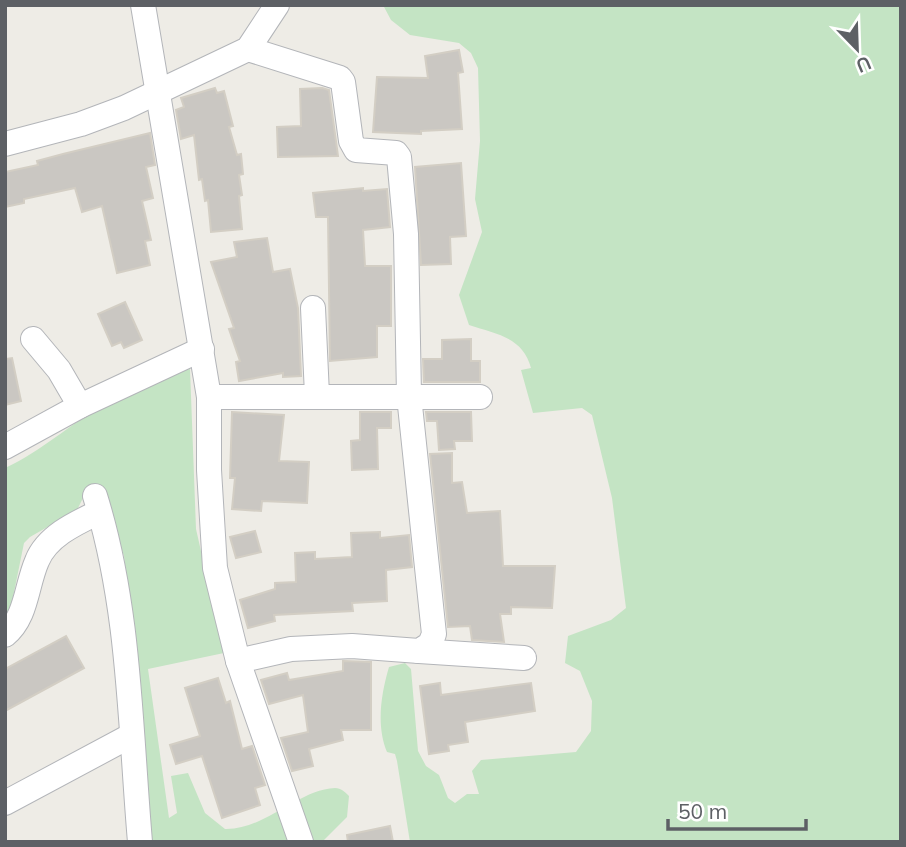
<svg xmlns="http://www.w3.org/2000/svg" width="906" height="847" viewBox="0 0 906 847" font-family="Mulish,sans-serif">
	<rect width="100%" height="100%" fill="#eeece6"/>
	<g fill="#c4e4c4">
		<path d="M383 5H901V842H410L397 761 395 754 387 752C376 726 381 694 389 667L405 663 411 669 418 751 426 766 439 775 448 798 455 803 467 794H479L472 771 481 760 576 752 591 731 592 701 580 671 565 663 568 636 611 620 626 608 612 498 592 415 582 408 533 413 521 370 531 368C523 337 496 334 469 325L459 295 482 232 475 199 480 141 478 68 471 53 459 43 410 35 391 20Z"/>
		<path d="M190 369 196 529 224 653 148 669 169 818 177 813 171 776 188 773 205 813 225 829C265 830 297 790 335 788 341 788 345 792 349 796L347 817 322 842H151L124 556 101 488 85 494 77 510 30 537 24 543 10 612 5 619V468C42 451 71 423 106 404 132 389 161 376 190 369Z"/>
	</g>
	<g fill="#cac7c2" stroke="#d3cec4" stroke-width="2">
		<path d="M459 50 463 72 458 73 462 129 421 131V134L373 132 377 77 428 78 425 56Z"/>
		<path d="M215 88 217 93 224 91 233 126 229 127 237 155 241 154 243 174 239 175 242 195 239 196 242 229 211 232 208 200 205 201 202 179 199 180 194 135 181 139 176 110 184 107 181 98Z"/>
		<path d="M322 88 329 90 338 156 278 157 277 127 301 126 300 89Z"/>
		<path d="M150 133 155 165 146 167 153 198 142 201 151 240 145 241 150 265 117 273 102 206 82 212 75 188 24 199V203L5 207V172L38 165 37 161 63 154Z"/>
		<path d="M461 163 466 236 450 237 451 264 421 265 415 167Z"/>
		<path d="M363 188V191L387 189 390 227 363 230 365 266H391V326H377V357L330 361 328 217H316L313 193Z"/>
		<path d="M267 238 273 272 290 269 298 308 301 376 283 377V373L239 381 236 362 240 361 229 329 234 328 211 262 237 257 234 242Z"/>
		<path d="M125 302 142 340 124 348 121 342 112 346 98 314Z"/>
		<path d="M471 339V361H480V382H424L423 359H442V340Z"/>
		<path d="M12 358 21 401 5 405V359Z"/>
		<path d="M232 412 284 415 279 461 309 462 307 503 262 501 261 511 232 509 235 478H230Z"/>
		<path d="M360 412H391V428H377L378 469 352 470 351 441 360 440Z"/>
		<path d="M426 412H471L472 441H454L455 449 439 450 437 421H427Z"/>
		<path d="M452 453V483L462 482 467 513 500 511 503 566H555L552 608 511 607V614H500L504 642 472 640 470 626 448 627 430 454Z"/>
		<path d="M255 531 261 552 236 558 230 537Z"/>
		<path d="M380 532V538L409 535 412 567 386 570 387 601 352 603 353 611 274 615 275 621 248 628 240 600 275 589V583L296 582 295 553 315 552V559L352 557 351 533Z"/>
		<path d="M66 636 84 668 5 711V669Z"/>
		<path d="M343 661 371 662V730H341L343 740 309 749 313 766 292 771 281 738 308 732 303 695 269 704 261 680 287 673 289 680 343 671Z"/>
		<path d="M218 678 226 703 230 701 242 749 252 746 265 785 255 788 260 805 222 818 202 756 176 764 170 745 200 736 185 688Z"/>
		<path d="M440 683 441 695 531 683 535 711 465 722 468 742 448 745 449 751 429 754 420 686Z"/>
		<path d="M390 826 393 842H348L347 835Z"/>
	</g>
	<g fill="none" stroke-linecap="round" stroke-linejoin="round">
		<g stroke="#b3b5b9" stroke-width="26">
			<g id="minor">
				<path d="M143 5 209 397V470L215 568 238 661 301 842"/>
				<path d="M5 144 81 124 124 108 248 49 277 5"/>
				<path d="M313 308 317 395"/>
				<path d="M33 339 59 370 80 406"/>
				<path d="M209 397H480"/>
				<path d="M5 447 80 406 202 349"/>
				<path d="M95 496C130 608 130 726 140 842"/>
				<path d="M5 635C27 617 26 586 37 561 47 536 76 523 99 512"/>
				<path d="M419 651 524 658"/>
				<path d="M238 661 291 649 352 646 419 651 430 644 434 634 409 396 406 234 399 157 396 153 356 150 351 141 343 82 340 78 248 49"/>
				<path d="M5 803 132 735"/>
			</g>
		</g>
		<use href="#minor" stroke="#fff" stroke-width="24"/>
	</g>
	<rect width="906" height="847" fill="none" stroke="#5d6065" stroke-width="14"/>
	<g transform="translate(857 49) rotate(157)" stroke="#ffffff" stroke-width="5" paint-order="stroke">
	<path d="M0-5L12 26L0 18L-12 26Z" fill="#5d6065"/>
	<text y="-10" font-size="19" font-weight="bold" text-anchor="middle" fill="#5d6065">U</text>
	</g>
	<path d="M668 819v10h138v-10" fill="none" stroke="#5d6065" stroke-width="3.5"/>
	<text x="678" y="819" font-size="21" fill="#5d6065" stroke="#ffffff" stroke-width="5" paint-order="stroke">50 m</text>
</svg>
